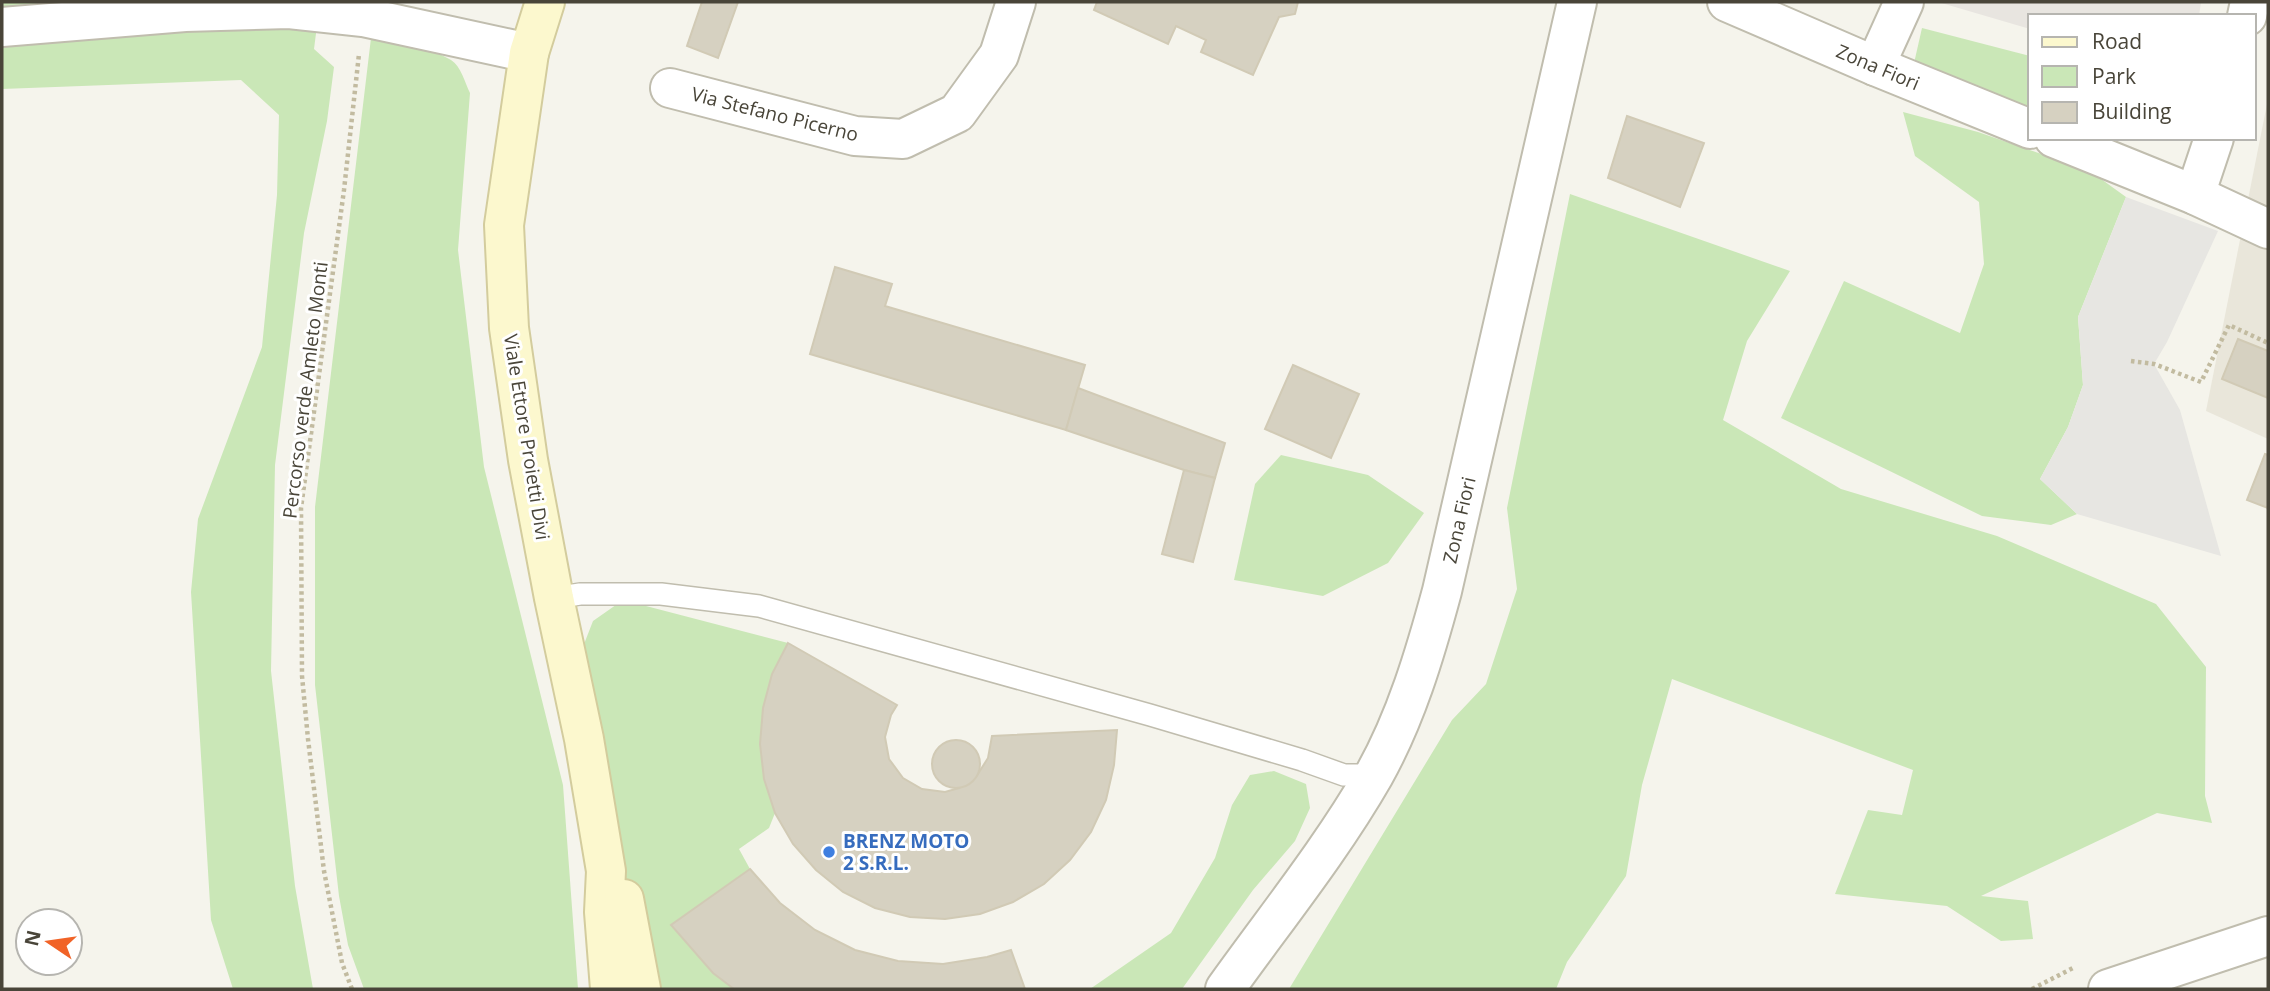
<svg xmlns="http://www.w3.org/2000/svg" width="2270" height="991" viewBox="0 0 2270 991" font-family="'Open Sans',sans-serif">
	<rect width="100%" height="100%" fill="#f5f4ec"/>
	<path fill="#e9e6da" d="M2268 99V439L2206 411Z"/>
	<path fill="#e8e5e0" d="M1938 2H2201L2199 16H2030V29Z"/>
	<g fill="#cae7b7">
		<path d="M2 2H320L314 49 334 67 327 121 304 233 275 465 271 671 295 886 313 989H233L211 920 191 592 198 519 262 347 277 195 279 115 241 80 2 89Z"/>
		<path d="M1922 28 2030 56V107L1912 72Z"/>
		<path d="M371 38C394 43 430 47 451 60 461 66 465 83 470 93L458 250 484 467 563 785 578 989H364L348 945 339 896 315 685V507Z"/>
		<path d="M1903 112 1978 132 2090 171 2126 197 2078 317 2083 385 2068 427 2040 479 2077 514 2051 525 1982 516 1781 418 1844 281 1960 333 1984 264 1979 202 1915 156Z"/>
		<path d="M1570 194 1790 271 1747 341 1723 420 1841 489 1997 536 2156 604 2206 667 2205 796 2212 823 2157 813 1981 896 2028 901 2033 939 2001 941 1947 906 1835 894 1868 810 1902 815 1913 770 1672 679 1642 785 1626 876 1567 962 1556 989H1289L1452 720 1486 684 1517 589 1507 508Z"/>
		<path d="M1281 455 1368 475 1424 513 1388 563 1323 596 1234 580 1255 484Z"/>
		<path d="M623 600 788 643C756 704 753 747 775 813L769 828 739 849 750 869 672 925 713 973 734 989H648L579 657 593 621Z"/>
		<path d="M1274 771 1306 784 1310 808 1295 841 1253 890 1182 989H1090L1171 933 1215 858 1232 805 1250 775Z"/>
	</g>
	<path fill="#e7e6e2" d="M2126 197 2218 231 2167 342 2154 364 2180 410 2221 556 2077 514 2040 479 2068 427 2083 385 2078 317Z"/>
	<g fill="#d6d1c1" stroke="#d1cab5" stroke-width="2">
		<path d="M702 2H738L718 58 687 46Z"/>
		<path d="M1097 2H1298L1295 14 1279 17 1253 75 1201 52 1206 40 1176 26 1168 44 1094 10Z"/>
		<path d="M1627 116 1704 143 1680 207 1608 178Z"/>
		<path d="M835 267 892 284 885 306 1085 365 1066 430 810 354Z"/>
		<path d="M2238 339 2268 351V398L2222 379Z"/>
		<path d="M1293 365 1359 394 1331 458 1265 429Z"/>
		<path d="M1078 388 1225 443 1215 478 1184 470 1066 430Z"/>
		<path d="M2265 454 2268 455V508L2247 500Z"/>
		<path d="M1184 470 1215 478 1193 562 1162 554Z"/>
		<path d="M788 643 897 705 891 715 885 737 889 759 903 778 922 789 945 792 959 788 976 777 988 758 992 736 1117 730 1114 765 1106 800 1091 832 1070 860 1044 884 1013 902 980 914 945 919 910 917 875 908 843 892 816 870 793 844 775 813 764 779 760 744 763 708 772 674Z"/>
		<circle cx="956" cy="764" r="24"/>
		<path d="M750 869 780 903 815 930 855 950 898 961 943 964 987 957 1011 950 1025 989H734L713 973 671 925Z"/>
	</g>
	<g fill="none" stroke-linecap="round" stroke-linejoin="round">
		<g stroke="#c0bdae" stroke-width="24">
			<path id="service" d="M554 598 580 594H661L759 606 1150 715 1302 760 1344 775H1374"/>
		</g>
		<g stroke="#c0bdae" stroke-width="42">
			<g id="minor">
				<path d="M1727 2 1875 66 2030 129"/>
				<path d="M2247 16 2250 2"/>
				<path d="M2 27 185 12 289 9 363 17 529 53"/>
				<path d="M1875 66 1904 2"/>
				<path d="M670 88 855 136 903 139 957 113 999 55 1016 2"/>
				<path d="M2054 138 2195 195 2268 229"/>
				<path d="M2195 195 2214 138"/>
				<path d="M1225 989C1275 919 1331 850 1374 775 1406 718 1425 654 1442 591L1577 2"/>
			</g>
		</g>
		<g stroke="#c0bdae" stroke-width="42">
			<path id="tertiary" d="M2108 989 2268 936"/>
		</g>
		<g stroke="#d3cc9d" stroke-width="42">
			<g id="secondary">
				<path d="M545 2 529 53 504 225 509 328 528 460 554 598 584 739 606 871 604 912 610 989"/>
				<path d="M624 899 641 989"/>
			</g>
		</g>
		<g stroke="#c2bba0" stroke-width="4.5" stroke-dasharray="3.5 3.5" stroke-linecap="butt">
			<path d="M2131 361 2154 364 2201 382 2229 325 2268 343"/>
			<path d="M352 989 342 963 324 871 308 739 302 676 301 508 344 190 359 54"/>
			<path d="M2032 989 2075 967"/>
		</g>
		<use href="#service" stroke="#fff" stroke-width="21"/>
		<use href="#minor" stroke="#fff" stroke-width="38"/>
		<use href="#tertiary" stroke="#fff" stroke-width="38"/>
		<use href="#secondary" stroke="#fcf8ce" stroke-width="38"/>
	</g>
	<circle fill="#3f7fe0" stroke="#fff" stroke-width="2.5" cx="829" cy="852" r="7"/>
	<g text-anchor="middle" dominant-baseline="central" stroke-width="6" stroke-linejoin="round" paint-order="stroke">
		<g font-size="19" fill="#494539" stroke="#fff">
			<text transform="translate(1878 67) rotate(23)">Zona Fiori</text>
			<text transform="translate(775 114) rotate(14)">Via Stefano Picerno</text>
			<text transform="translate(305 390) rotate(-83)">Percorso verde Amleto Monti</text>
			<text transform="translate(527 437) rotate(81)">Viale Ettore Proietti Divi</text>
			<text transform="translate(1459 520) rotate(-77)">Zona Fiori</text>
		</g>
		<g font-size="19" font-weight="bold" fill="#366cbe" stroke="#fff" text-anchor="start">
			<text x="843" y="841">BRENZ MOTO<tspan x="843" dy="22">2 S.R.L.</tspan></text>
		</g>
	</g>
	<rect width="2270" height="991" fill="none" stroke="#494539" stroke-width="7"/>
	<rect x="2028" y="14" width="228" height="126" fill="#ffffff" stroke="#b6b5b0" stroke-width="2"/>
	<rect x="2042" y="37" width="35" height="10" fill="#fcf8ce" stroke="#b6b5b0" stroke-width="2"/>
	<text x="2092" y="49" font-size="21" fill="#494539">Road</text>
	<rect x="2042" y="66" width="35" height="21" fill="#cae7b7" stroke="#b6b5b0" stroke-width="2"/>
	<text x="2092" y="84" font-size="21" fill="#494539">Park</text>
	<rect x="2042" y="102" width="35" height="21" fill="#d6d1c1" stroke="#b6b5b0" stroke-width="2"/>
	<text x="2092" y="119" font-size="21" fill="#494539">Building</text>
	<g transform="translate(49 942) rotate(283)"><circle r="33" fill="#ffffff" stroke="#b6b5b0" stroke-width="2"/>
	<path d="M0-5L12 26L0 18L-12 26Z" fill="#f16327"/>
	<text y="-10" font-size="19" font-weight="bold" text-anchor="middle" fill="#494539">N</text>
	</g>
</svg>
